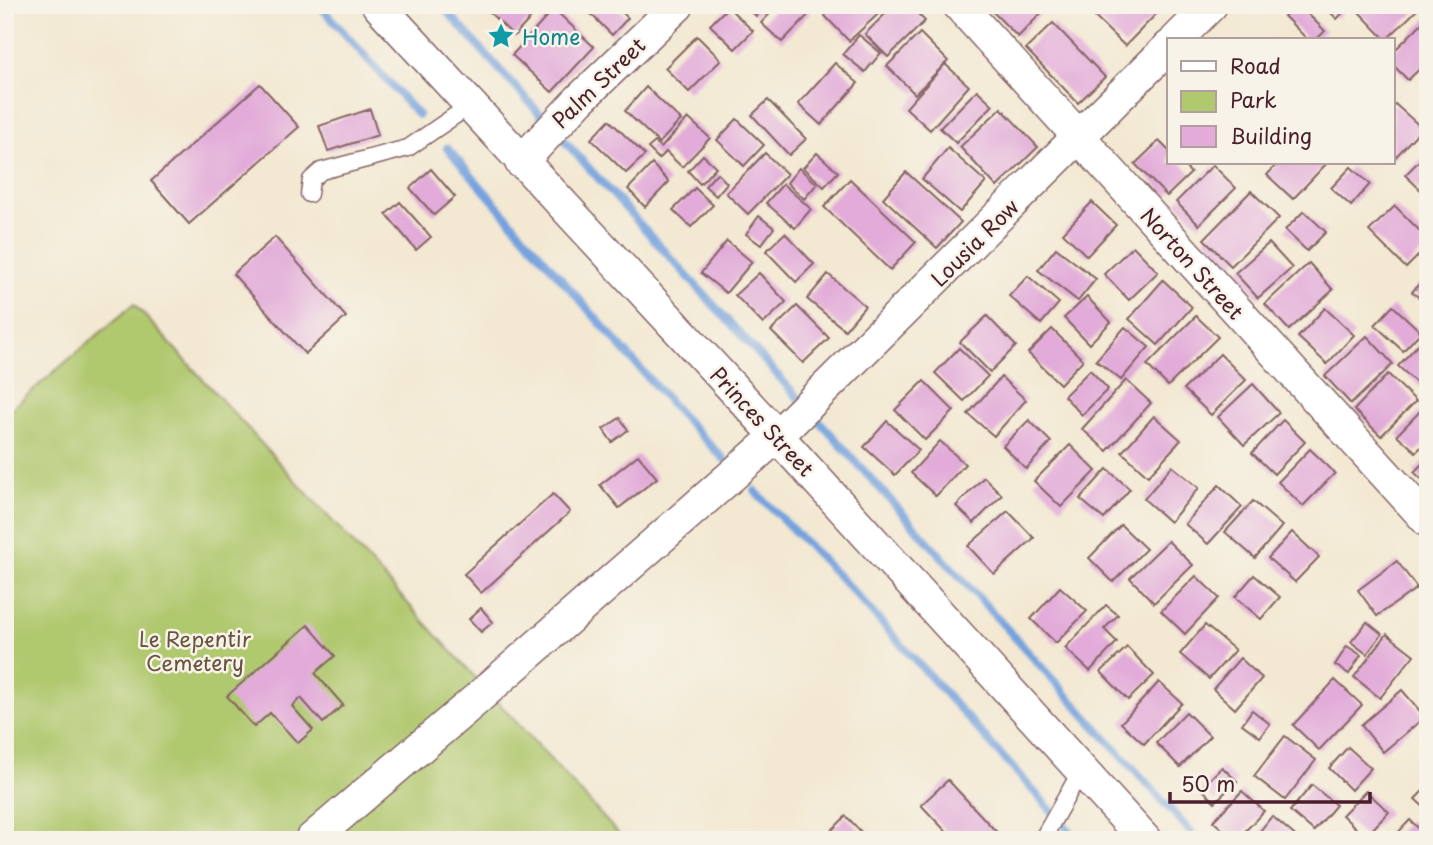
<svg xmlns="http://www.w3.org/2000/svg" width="1433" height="845" viewBox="0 0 1433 845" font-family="'Playpen Sans',sans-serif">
	<rect width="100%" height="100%" fill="#f7f3e8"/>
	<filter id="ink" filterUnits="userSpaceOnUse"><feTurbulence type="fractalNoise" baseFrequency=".0143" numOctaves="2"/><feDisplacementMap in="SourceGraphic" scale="14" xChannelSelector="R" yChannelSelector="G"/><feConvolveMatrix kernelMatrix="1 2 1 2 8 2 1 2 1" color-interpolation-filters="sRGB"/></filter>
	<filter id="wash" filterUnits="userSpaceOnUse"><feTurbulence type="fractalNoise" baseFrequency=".00686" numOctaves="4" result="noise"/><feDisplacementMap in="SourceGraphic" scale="28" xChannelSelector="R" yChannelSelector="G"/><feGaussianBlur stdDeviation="1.57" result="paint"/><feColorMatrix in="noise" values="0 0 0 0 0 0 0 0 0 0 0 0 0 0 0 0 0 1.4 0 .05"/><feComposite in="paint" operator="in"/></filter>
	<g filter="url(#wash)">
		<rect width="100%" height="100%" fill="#f3e8d2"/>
		<path fill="#b0c86e" stroke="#7d744c" stroke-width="2" d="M134 304 624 840H5V414Z"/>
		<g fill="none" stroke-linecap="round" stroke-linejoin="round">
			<g stroke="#74a2dd" stroke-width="8">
				<path d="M319 5 418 115"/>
				<path d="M441 5 549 124"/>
				<path d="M558 134 801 401"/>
				<path d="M447 148 679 413 724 459"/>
				<path d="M810 411 1198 840"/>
				<path d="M755 491 850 588 1078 840"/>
			</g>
		</g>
		<g id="blocks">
			<g fill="#e2abd9">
				<path d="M491 5H543L514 36 487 10Z"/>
				<path d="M582 5H615L628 18 612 35Z"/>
				<path d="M745 5H767L756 16Z"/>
				<path d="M778 5H801L810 13 782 42 761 23Z"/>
				<path d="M836 5H888L849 41 825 16Z"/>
				<path d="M894 5H909L925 21 888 57 865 34Z"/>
				<path d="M986 5H1049L1018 37Z"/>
				<path d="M1082 5H1165L1125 46Z"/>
				<path d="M1296 5H1299L1325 31 1316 40H1308L1284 16Z"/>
				<path d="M1323 5H1350L1337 19Z"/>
				<path d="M1365 5H1422L1386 40 1359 12Z"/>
				<path d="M728 7 753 31 735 49 710 25Z"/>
				<path d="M554 9 594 47 552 92 512 55Z"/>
				<path d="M1428 17V61L1408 80 1393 65V52Z"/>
				<path d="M1053 23 1105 77 1078 103 1026 49Z"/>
				<path d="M920 33 948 61 915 94 887 66Z"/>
				<path d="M859 35 881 53 865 72 843 54Z"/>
				<path d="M697 36 721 60 689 92 665 68Z"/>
				<path d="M835 63 858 83 821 125 798 104Z"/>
				<path d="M945 64 969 86 930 130 906 108Z"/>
				<path d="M260 84 299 127 189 224 151 181Z"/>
				<path d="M646 87 681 120 659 143 625 111Z"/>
				<path d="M977 90 993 105 956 143 940 128Z"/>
				<path d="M768 100 806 139 789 155 752 115Z"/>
				<path d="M1395 104 1422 128 1393 160V106Z"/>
				<path d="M1001 108 1038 147 997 187 960 147Z"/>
				<path d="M370 109 378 135 328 151 319 126Z"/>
				<path d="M688 118 710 138 682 167 666 152 659 159 648 148 655 142 661 148Z"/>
				<path d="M737 119 764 145 744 166 717 140Z"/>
				<path d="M609 120 645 155 626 173 591 139Z"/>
				<path d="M1159 141 1169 151V163H1181L1191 173 1167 196 1135 164Z"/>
				<path d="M948 148 986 182 960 212 922 179Z"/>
				<path d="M1428 152V194L1426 195 1405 175Z"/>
				<path d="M765 153 787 174 748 214 726 193Z"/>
				<path d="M817 153 838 172 824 187 803 168Z"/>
				<path d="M703 155 716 167 700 184 688 171Z"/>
				<path d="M1278 163H1327L1293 199 1267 175Z"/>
				<path d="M652 164 669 182 645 207 628 189Z"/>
				<path d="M1213 165 1236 188 1199 225 1176 202Z"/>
				<path d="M1351 167 1370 184 1351 206 1331 188Z"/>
				<path d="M799 168 817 184 804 199 787 183Z"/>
				<path d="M431 169 455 197 434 215 410 188Z"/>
				<path d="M906 172 961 222 937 248 883 198Z"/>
				<path d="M717 173 727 183 716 196 705 186Z"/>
				<path d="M850 179 916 242 890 270 824 207Z"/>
				<path d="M783 184 811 209 795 228 766 203Z"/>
				<path d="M695 188 713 205 691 227 673 210Z"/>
				<path d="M1251 191 1279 218 1231 266 1204 239Z"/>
				<path d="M400 202 431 237 416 250 386 214Z"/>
				<path d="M1092 202 1116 225 1087 256 1063 233Z"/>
				<path d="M1395 206 1428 239V246L1406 268 1369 231Z"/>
				<path d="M1304 211 1326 232 1307 251 1285 230Z"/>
				<path d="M759 216 774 228 761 245 746 234Z"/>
				<path d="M785 233 814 264 796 282 766 251Z"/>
				<path d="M275 237 346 317 305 354 233 274Z"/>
				<path d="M727 241 752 262 726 293 701 273Z"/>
				<path d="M1269 243 1292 268 1258 298 1235 273Z"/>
				<path d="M1133 246 1158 272 1129 300 1104 274Z"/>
				<path d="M1056 248 1096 279 1078 301 1038 270Z"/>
				<path d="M1309 263 1333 290 1289 330 1265 304Z"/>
				<path d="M759 273 786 302 763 324 735 295Z"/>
				<path d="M828 274 865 306 845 330 807 299Z"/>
				<path d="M1428 274V305L1412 292Z"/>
				<path d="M1028 276 1059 303 1041 324 1009 296Z"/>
				<path d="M1163 280 1192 307 1158 345 1129 319Z"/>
				<path d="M1087 297 1111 322 1089 344 1064 318Z"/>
				<path d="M797 306 829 338 803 363 771 331Z"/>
				<path d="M1393 306 1421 332 1403 351 1375 325Z"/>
				<path d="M1325 308 1354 335 1327 364 1298 337Z"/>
				<path d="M987 316 1016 346 990 372 960 342Z"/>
				<path d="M1196 316 1218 337 1168 386 1147 365Z"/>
				<path d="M1125 327 1149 347 1121 380 1096 360Z"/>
				<path d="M1052 329 1083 360 1060 384 1028 353Z"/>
				<path d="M1428 334V384L1423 389 1398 366Z"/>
				<path d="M1367 336 1393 364 1351 404 1325 376Z"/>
				<path d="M959 348 988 376 964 401 935 373Z"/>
				<path d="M1220 354 1246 380 1211 415 1184 389Z"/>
				<path d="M1090 370 1108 389 1082 415 1064 396Z"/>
				<path d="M1388 374 1416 401 1381 436 1354 410Z"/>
				<path d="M1001 377 1026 400 994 436 968 414Z"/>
				<path d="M1126 380 1151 403 1107 451 1082 429Z"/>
				<path d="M924 381 954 411 925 440 895 410Z"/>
				<path d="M1253 384 1279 413 1244 445 1218 417Z"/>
				<path d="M1428 403V440L1416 452 1397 435Z"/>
				<path d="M1154 416 1181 440 1148 476 1122 452Z"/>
				<path d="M620 418 628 430 612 442 603 429Z"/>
				<path d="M1029 420 1051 442 1026 469 1003 446Z"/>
				<path d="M1283 420 1305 442 1274 474 1252 453Z"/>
				<path d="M887 421 919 450 895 475 864 447Z"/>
				<path d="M940 441 965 464 936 496 911 473Z"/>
				<path d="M1070 445 1096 471 1061 507 1034 481Z"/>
				<path d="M1310 449 1335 473 1303 506 1278 482Z"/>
				<path d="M638 455 657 478 619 508 600 485Z"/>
				<path d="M1428 458V485L1414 472Z"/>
				<path d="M1172 466 1199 488 1170 522 1144 499Z"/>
				<path d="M1107 469 1130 489 1104 519 1080 499Z"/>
				<path d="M984 477 1002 495 974 523 956 506Z"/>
				<path d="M1219 485 1242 507 1208 544 1185 524Z"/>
				<path d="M553 494 570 512 481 593 464 574Z"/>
				<path d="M1253 501 1282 526 1255 558 1225 532Z"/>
				<path d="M1008 511 1034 538 994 574 968 546Z"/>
				<path d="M1121 525 1146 549 1113 582 1089 558Z"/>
				<path d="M1292 532 1319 557 1295 582 1268 558Z"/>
				<path d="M1168 541 1193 565 1154 603 1130 578Z"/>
				<path d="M1397 561 1417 588 1377 616 1358 590Z"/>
				<path d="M1254 575 1280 597 1261 619 1235 597Z"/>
				<path d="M1196 576 1219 598 1185 634 1161 611Z"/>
				<path d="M1060 587 1087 611 1056 643 1031 619Z"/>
				<path d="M1106 605 1118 615 1104 629 1117 642 1090 671 1065 648Z"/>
				<path d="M481 608 493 622 481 632 469 619Z"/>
				<path d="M1367 622 1382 634 1367 654 1351 642Z"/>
				<path d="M308 625 335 656 315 673 343 705 323 723 301 698 292 706 313 730 298 743 270 713 254 727 227 696Z"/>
				<path d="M1205 625 1235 650 1209 679 1180 654Z"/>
				<path d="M1387 634 1414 655 1380 698 1354 677Z"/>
				<path d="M1347 646 1361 655 1349 674 1335 665Z"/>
				<path d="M1127 647 1154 675 1128 700 1101 672Z"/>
				<path d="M1240 658 1262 678 1235 709 1213 689Z"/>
				<path d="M1335 680 1362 705 1319 750 1293 725Z"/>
				<path d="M1159 682 1182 703 1144 744 1121 723Z"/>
				<path d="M1402 690 1425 717 1383 752 1361 725Z"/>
				<path d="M1252 710 1270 724 1260 737 1242 724Z"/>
				<path d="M1186 712 1210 736 1180 767 1156 743Z"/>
				<path d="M1285 736 1316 760 1285 800 1254 776Z"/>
				<path d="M1348 747 1371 768 1351 790 1329 768Z"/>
				<path d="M1222 767 1237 781 1215 802 1201 788Z"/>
				<path d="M948 780 1004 840H954L921 805Z"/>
				<path d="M1312 785 1336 805 1314 831 1290 811Z"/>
				<path d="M1428 786V811L1415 799Z"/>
				<path d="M1242 791 1264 811 1237 840H1234L1213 821Z"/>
				<path d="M1366 791 1389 812 1365 837 1342 815Z"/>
				<path d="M846 816 869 840H822Z"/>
				<path d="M1272 816 1300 840H1253Z"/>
				<path d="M1410 820 1428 837 1426 840H1391Z"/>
			</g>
		</g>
	</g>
	<g filter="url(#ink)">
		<use href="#blocks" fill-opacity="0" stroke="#856565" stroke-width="2"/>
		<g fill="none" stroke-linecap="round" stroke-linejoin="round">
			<g stroke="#856565" stroke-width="19">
				<g id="lane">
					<path d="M309 194 311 180 321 171 408 148 469 106"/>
					<path d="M1042 840 1081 771"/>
				</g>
			</g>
			<g stroke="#856565" stroke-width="35">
				<g id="street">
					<path d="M378 5 777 436 1145 840"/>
					<path d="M959 5 1428 521"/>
					<path d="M1176 40 1211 5"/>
					<path d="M521 162 579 100 678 5"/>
					<path d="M311 840 471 704 777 436 1169 47"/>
				</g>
			</g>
			<use href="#lane" stroke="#fff" stroke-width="16"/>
			<use href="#street" stroke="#fff" stroke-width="32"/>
		</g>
	</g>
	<defs>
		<g id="sight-bare" transform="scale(2.1)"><path d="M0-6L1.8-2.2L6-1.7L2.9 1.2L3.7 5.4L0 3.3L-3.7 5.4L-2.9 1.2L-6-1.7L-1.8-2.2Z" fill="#0f9aa8" stroke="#f7f3e8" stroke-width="2.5" paint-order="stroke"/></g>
	</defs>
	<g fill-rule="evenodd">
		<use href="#sight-bare" x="501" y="36"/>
	</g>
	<g text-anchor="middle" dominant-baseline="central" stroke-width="5" stroke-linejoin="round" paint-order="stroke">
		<g font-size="21" fill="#0d838f" stroke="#f7f3e8" text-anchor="start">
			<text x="522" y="36">Home</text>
		</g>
		<g font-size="21" fill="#4a1f2b" stroke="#f7f3e8">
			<text transform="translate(598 82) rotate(-44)">Palm Street</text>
			<text transform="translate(974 242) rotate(-45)">Lousia Row</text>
			<text transform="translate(1193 263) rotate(48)">Norton Street</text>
			<text transform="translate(763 421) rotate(47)">Princes Street</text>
		</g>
		<g font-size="21" fill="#69523f" stroke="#f7f3e8">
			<text x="195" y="638">Le Repentir<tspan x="195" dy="24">Cemetery</tspan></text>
		</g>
	</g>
	<rect width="1433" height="845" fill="none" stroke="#f7f3e8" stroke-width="28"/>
	<rect x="1167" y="38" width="228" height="126" fill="#f7f3e8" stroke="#b29e9c" stroke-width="2"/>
	<rect x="1181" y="61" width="35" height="10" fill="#ffffff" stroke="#b29e9c" stroke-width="2"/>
	<text x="1230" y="74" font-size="21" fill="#4a1f2b">Road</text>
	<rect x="1181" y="91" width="35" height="21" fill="#b0c86e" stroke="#b29e9c" stroke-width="2"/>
	<text x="1230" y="108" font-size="21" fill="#4a1f2b">Park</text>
	<rect x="1181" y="126" width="35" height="21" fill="#e2abd9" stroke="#b29e9c" stroke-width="2"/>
	<text x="1230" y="144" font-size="21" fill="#4a1f2b">Building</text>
	<path d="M1170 792v10h200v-10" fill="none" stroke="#4a1f2b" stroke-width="3.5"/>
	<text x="1181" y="792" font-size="21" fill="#4a1f2b" stroke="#f7f3e8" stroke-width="5" paint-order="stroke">50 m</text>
</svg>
